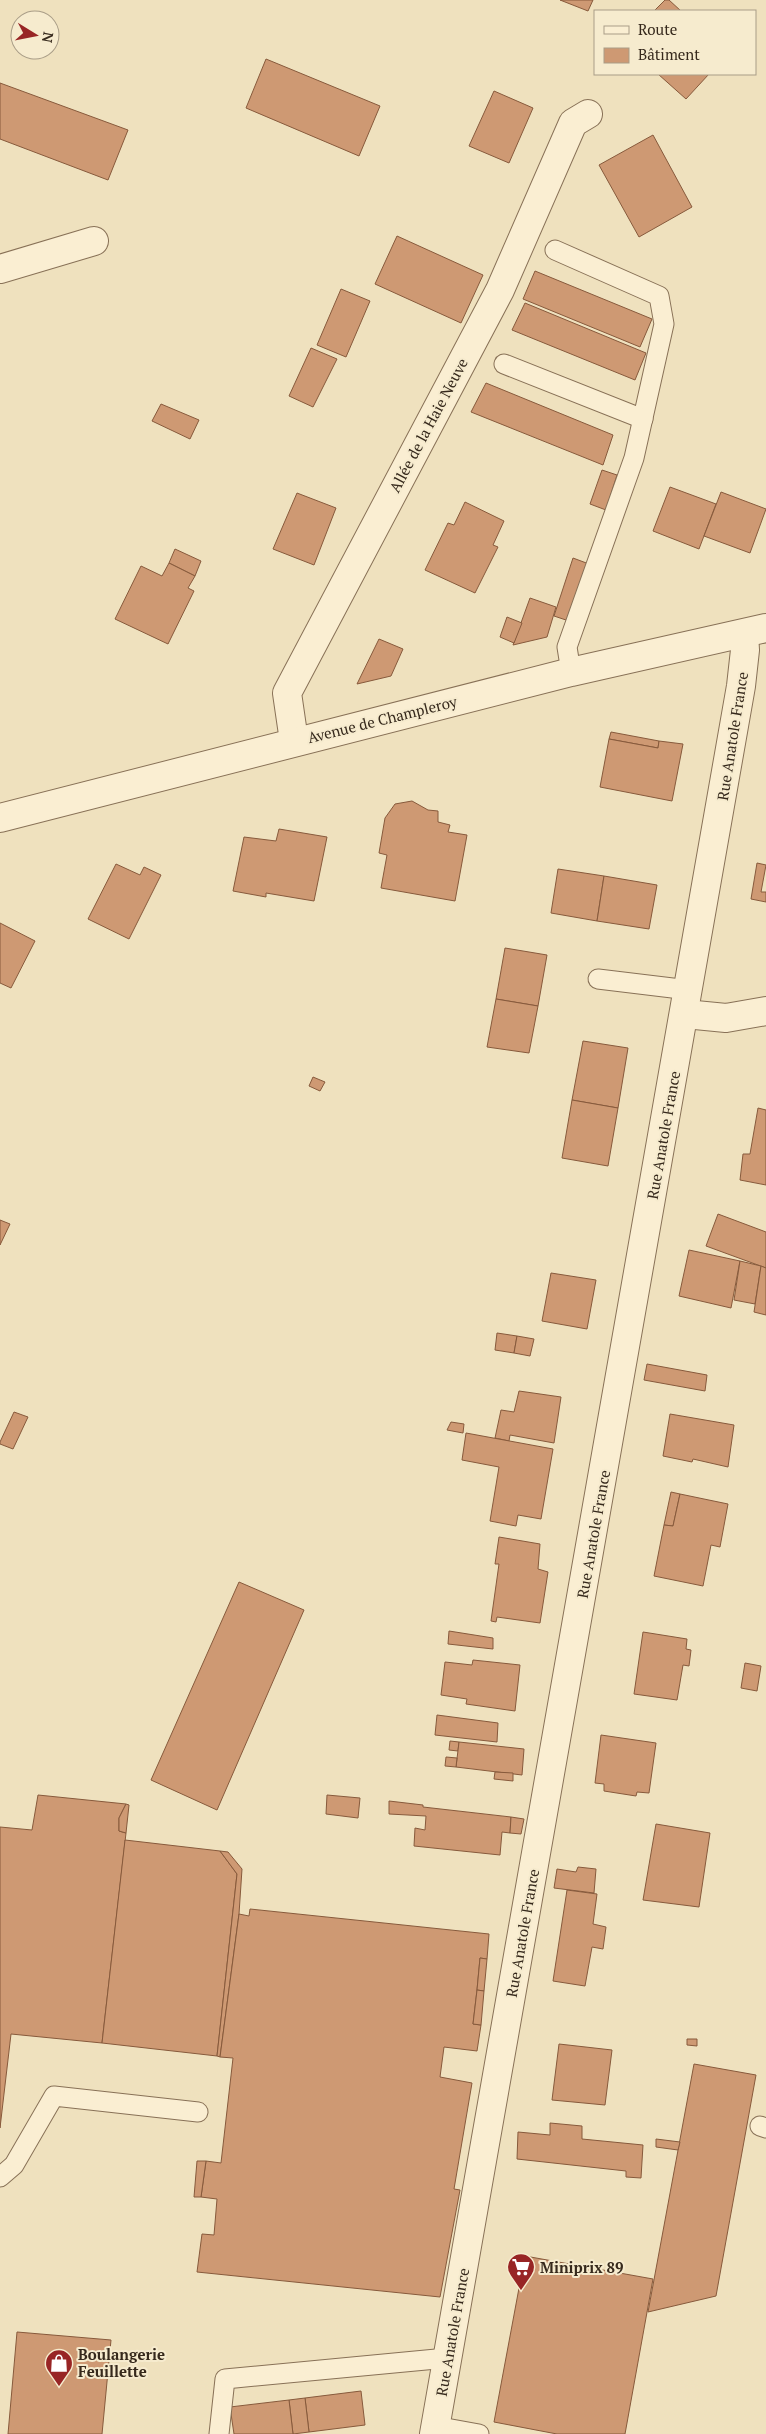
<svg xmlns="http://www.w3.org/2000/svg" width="766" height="2434" viewBox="0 0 766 2434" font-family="'PT Serif',serif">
	<rect width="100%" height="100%" fill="#efe1be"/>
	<g fill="#ce9973" stroke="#875a3c">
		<path d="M560 0H593L588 11Z"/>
		<path d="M665 0H669L681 11H654Z"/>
		<path d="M266 59 380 106 359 156 246 108Z"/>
		<path d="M658 74H709L686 99Z"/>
		<path d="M0 83 128 130 108 180 0 139Z"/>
		<path d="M494 91 533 108 509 163 469 146Z"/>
		<path d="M653 135 692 207 639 237 599 165Z"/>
		<path d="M397 236 483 275 461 323 375 284Z"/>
		<path d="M535 271 652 319 640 347 523 299Z"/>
		<path d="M341 289 370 301 346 357 317 345Z"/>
		<path d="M525 303 646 353 635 380 512 330Z"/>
		<path d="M311 348 337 359 313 407 289 396Z"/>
		<path d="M486 383 613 435 603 465 471 412Z"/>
		<path d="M161 404 199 420 190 439 152 421Z"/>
		<path d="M602 470 617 475 606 510 590 504Z"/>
		<path d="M670 487 716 504 699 549 653 531Z"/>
		<path d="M721 492 766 509 750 553 704 536Z"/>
		<path d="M297 493 336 508 314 565 273 549Z"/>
		<path d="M465 502 504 521 493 545 498 547 475 593 425 570 448 523 454 525Z"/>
		<path d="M175 549 201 561 195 576 169 563Z"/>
		<path d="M573 558 589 564 569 621 554 616Z"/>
		<path d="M169 563 195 576 188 588 194 591 168 644 115 619 141 566 162 576Z"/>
		<path d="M530 598 556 607 547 637 513 645Z"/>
		<path d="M507 617 522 623 514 643 500 637Z"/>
		<path d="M379 639 403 649 391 676 357 684Z"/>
		<path d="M611 732 659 741 658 748 609 739Z"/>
		<path d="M609 739 658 748 659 741 683 744 672 801 600 787Z"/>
		<path d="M412 801 428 810 438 811V822L450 825 448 832 467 835 455 901 381 888 387 855 379 853 385 818 395 804Z"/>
		<path d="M279 829 327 837 314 901 266 893V897L233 891 244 837 276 841Z"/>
		<path d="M757 863 766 865 761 892H766V902L751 899Z"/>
		<path d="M116 864 140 875 144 867 161 875 129 939 88 919Z"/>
		<path d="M558 869 604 876 597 921 551 913Z"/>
		<path d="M604 876 657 885 649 929 597 921Z"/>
		<path d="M0 923 35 941 11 988 0 983Z"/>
		<path d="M505 948 547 955 538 1006 496 999Z"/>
		<path d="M496 999 538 1006 529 1053 487 1047Z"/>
		<path d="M583 1041 628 1048 618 1108 572 1100Z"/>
		<path d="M313 1077 325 1082 320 1091 309 1086Z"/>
		<path d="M572 1100 618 1108 608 1166 562 1158Z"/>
		<path d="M758 1108 766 1110V1185L740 1180 743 1154H750Z"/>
		<path d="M718 1214 766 1232V1268L706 1246Z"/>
		<path d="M0 1220 10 1224 0 1245Z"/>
		<path d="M689 1250 740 1261 731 1308 679 1296Z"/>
		<path d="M740 1261 761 1266 755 1304 734 1300Z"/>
		<path d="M761 1266 766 1268V1315L754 1312Z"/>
		<path d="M551 1273 596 1280 587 1329 542 1321Z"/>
		<path d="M497 1333 517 1336 514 1353 495 1350Z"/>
		<path d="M517 1336 534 1339 530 1356 514 1353Z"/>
		<path d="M647 1364 707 1375 705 1391 644 1380Z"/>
		<path d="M519 1391 561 1397 554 1443 510 1435 509 1441 495 1438 501 1410 514 1412Z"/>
		<path d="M14 1412 28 1417 13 1449 0 1444V1442Z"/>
		<path d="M670 1414 734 1425 728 1467 693 1459 692 1462 663 1456Z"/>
		<path d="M451 1422 464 1424 463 1433 447 1430Z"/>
		<path d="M466 1433 553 1449 541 1519 518 1515 516 1526 490 1521 499 1467 462 1460Z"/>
		<path d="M671 1492 680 1494 673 1526 664 1525Z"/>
		<path d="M680 1494 728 1504 720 1547 711 1545 703 1586 654 1576 664 1525 673 1526Z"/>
		<path d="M499 1537 540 1544 538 1569 548 1572 540 1623 497 1617 496 1622 491 1621 499 1564H495Z"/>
		<path d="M239 1582 304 1610 217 1810 151 1780Z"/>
		<path d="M449 1631 493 1638V1649L448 1644Z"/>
		<path d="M643 1632 687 1639 686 1649 691 1650 689 1666 683 1665 677 1700 634 1694Z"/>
		<path d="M473 1660 520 1665 515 1711 466 1704 467 1699 441 1695 445 1662 472 1665Z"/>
		<path d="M745 1663 761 1666 757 1691 741 1688Z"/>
		<path d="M437 1715 498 1723 497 1742 435 1735Z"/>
		<path d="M601 1735 656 1743 649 1793 637 1792 636 1796 604 1791V1784L595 1783Z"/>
		<path d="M450 1741 459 1742 458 1751 449 1750Z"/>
		<path d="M459 1742 524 1749 522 1775 456 1767Z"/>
		<path d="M446 1757 457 1758 456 1767 445 1766Z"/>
		<path d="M495 1772 513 1773V1781L494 1779Z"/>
		<path d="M38 1795 126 1804 119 1818V1831L126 1833 102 2043 11 2034 0 2128V1827L32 1830Z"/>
		<path d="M327 1795 360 1798 358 1818 326 1814Z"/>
		<path d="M389 1801 423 1805V1807L511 1817 510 1833 502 1832 500 1855 414 1846 415 1828 425 1830 426 1816 389 1814Z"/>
		<path d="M126 1804 129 1805 126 1833 119 1831V1818Z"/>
		<path d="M511 1817 524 1819 521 1834 510 1833Z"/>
		<path d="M656 1824 710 1833 699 1907 643 1900Z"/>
		<path d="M125 1840 220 1851 237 1874 217 2056 102 2043Z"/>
		<path d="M220 1851 228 1852 242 1869 239 1914 220 2057 217 2056 237 1874Z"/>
		<path d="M578 1867 596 1869 594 1893 554 1888 557 1869 576 1872Z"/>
		<path d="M567 1890 597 1894 593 1924 606 1927 603 1949 592 1947 585 1986 553 1981Z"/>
		<path d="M250 1909 489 1934 487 1959 480 1958 477 1990 473 2024 481 2025 477 2051 444 2047 440 2077 472 2083 454 2189 460 2190 440 2297 197 2272 202 2234 214 2235 217 2199 201 2197 206 2161 221 2163 233 2058 220 2057 239 1914 249 1916Z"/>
		<path d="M480 1958 487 1959 484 1991 477 1990Z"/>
		<path d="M477 1990 484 1991 481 2025 473 2024Z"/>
		<path d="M687 2039H697V2046L687 2045Z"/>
		<path d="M559 2044 612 2050 605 2105 552 2100Z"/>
		<path d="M694 2064 756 2075 716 2296 648 2312Z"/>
		<path d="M550 2123 582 2126V2139L643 2145 641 2178 626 2177V2171L517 2159 518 2132 550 2135Z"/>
		<path d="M656 2139 680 2142 678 2150 656 2147Z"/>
		<path d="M197 2161H206L201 2197H194Z"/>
		<path d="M525 2256 653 2279 625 2434H557L494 2422Z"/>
		<path d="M17 2332 111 2340 102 2434H8Z"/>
		<path d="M361 2391 365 2425 309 2432 305 2398Z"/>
		<path d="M305 2398 309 2432 293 2434 289 2400Z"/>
		<path d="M289 2400 293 2434H234L230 2407Z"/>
	</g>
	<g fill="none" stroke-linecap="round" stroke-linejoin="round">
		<g stroke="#887157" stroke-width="21">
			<g id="lane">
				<path d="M555 250 659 296 664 324 634 458 567 647 571 672"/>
				<path d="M504 364 643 419"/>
				<path d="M598 979 689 990"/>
				<path d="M760 2126 766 2128"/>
				<path d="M0 2177 14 2165 54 2096 198 2112"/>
				<path d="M435 2426 479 2434"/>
				<path d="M219 2434 225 2379 447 2358"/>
			</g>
		</g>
		<g stroke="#887157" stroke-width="30">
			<g id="street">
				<path d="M0 269 94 241"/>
				<path d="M294 741 287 693 500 290 573 123 588 114"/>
				<path d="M0 818 571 672 766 628"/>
				<path d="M685 1014 726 1018 766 1011"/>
				<path d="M434 2434 741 686 745 650 744 634"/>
			</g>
		</g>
		<use href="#lane" stroke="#faeed2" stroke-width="19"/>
		<use href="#street" stroke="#faeed2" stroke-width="28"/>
	</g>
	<defs>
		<g id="supermarket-pin" transform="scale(1.4375)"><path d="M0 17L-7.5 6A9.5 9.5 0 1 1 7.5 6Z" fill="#982525" stroke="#f6ebce"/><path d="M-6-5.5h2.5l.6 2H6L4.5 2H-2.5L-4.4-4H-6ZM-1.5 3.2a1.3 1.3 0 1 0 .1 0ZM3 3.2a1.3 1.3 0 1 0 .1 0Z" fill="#fff"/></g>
		<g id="shop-pin" transform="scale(1.4375)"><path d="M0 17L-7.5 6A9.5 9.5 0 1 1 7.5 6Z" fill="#982525" stroke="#f6ebce"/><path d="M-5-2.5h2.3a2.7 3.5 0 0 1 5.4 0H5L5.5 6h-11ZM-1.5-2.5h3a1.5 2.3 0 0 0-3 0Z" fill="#fff"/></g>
	</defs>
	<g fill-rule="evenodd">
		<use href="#supermarket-pin" x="521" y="2267"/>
		<use href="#shop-pin" x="59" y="2363"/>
	</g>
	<g text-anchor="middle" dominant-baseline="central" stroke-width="4" stroke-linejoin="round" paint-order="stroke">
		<g font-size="15" fill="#36291c" stroke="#f6ebce">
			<text transform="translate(428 425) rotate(-62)">Allée de la Haie Neuve</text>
			<text transform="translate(382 719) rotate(-14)">Avenue de Champleroy</text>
			<text transform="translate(732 736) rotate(-81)">Rue Anatole France</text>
			<text transform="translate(663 1135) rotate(-80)">Rue Anatole France</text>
			<text transform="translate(593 1534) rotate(-80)">Rue Anatole France</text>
			<text transform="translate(522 1933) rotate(-80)">Rue Anatole France</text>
			<text transform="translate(452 2332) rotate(-80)">Rue Anatole France</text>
		</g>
		<g font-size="15" font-weight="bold" fill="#36291c" stroke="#f6ebce" text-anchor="start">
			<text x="540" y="2267">Miniprix 89</text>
			<text x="78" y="2354">Boulangerie<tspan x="78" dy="17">Feuillette</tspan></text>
		</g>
	</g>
	<rect x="594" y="10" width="162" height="65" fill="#f6ebce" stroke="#a99d87"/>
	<rect x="604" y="26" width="25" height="8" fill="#faeed2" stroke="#a99d87"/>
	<text x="638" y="35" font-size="15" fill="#36291c">Route</text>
	<rect x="604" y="48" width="25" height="15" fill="#ce9973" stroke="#a99d87"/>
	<text x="638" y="60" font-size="15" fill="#36291c">Bâtiment</text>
	<g transform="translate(35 35) rotate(100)"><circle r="24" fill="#f6ebce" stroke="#a99d87"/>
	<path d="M0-4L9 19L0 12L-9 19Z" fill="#982525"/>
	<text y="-8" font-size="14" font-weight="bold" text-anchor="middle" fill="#36291c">N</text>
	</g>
</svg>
